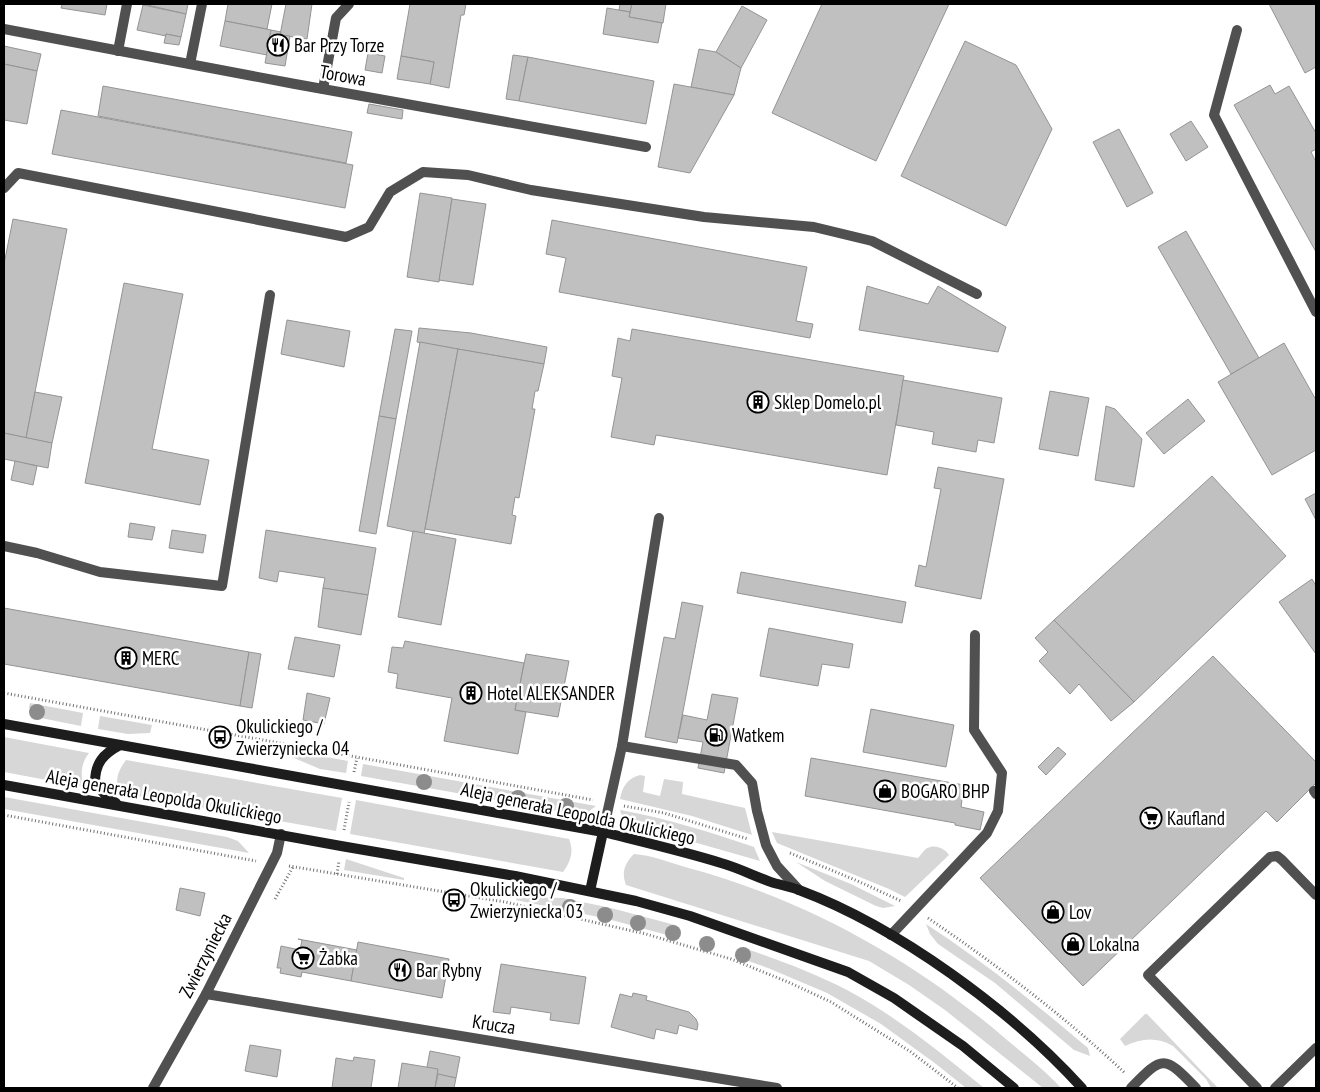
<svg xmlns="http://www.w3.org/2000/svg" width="1320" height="1092" viewBox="0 0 1320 1092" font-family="'PT Sans Narrow',sans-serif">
	<rect width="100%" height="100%" fill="#fff"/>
	<g fill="#d7d7d7">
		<path d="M30 703 83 713 81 726 36 717 29 707Z"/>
		<path d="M100 716 152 725 150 733 128 734 98 729Z"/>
		<path d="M4 737 89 753C81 763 80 775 84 787L4 772Z"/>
		<path d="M289 750 348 761 346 773 320 769 287 755Z"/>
		<path d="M126 760 342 798 336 831 120 793C114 780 118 771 126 760Z"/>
		<path d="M363 764 596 806 584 815 574 814 361 776Z"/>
		<path d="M640 775 645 776 643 792 660 796 664 779 683 782 682 794 745 808 752 835 692 816 620 799C622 788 627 778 640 775Z"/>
		<path d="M4 797 227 837 238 841 249 853 4 809Z"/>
		<path d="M356 800 569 839C574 851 571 861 563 872L350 834Z"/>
		<path d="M620 810C665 818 710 832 754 847L760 861 634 825 622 816Z"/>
		<path d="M772 832 918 858C921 855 923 851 927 848 935 844 945 848 949 855L905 897 889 889 777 843Z"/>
		<path d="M634 854C651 855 668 862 685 867 803 898 915 960 1007 1040 1025 1055 1045 1070 1061 1088H1043L945 1010 909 985 869 961 626 885C621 872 625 863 634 854Z"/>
		<path d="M346 859 404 878V880L344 870Z"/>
		<path d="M796 862 851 884 895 906 883 908 876 906 825 881Z"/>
		<path d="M517 897 563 898 611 908 675 925 678 938 608 919 516 900Z"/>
		<path d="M926 924C983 961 1036 1004 1088 1048L1090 1056 1074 1050 995 983 938 944 930 934Z"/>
		<path d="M744 948C779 960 814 973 847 990 896 1016 941 1053 984 1088H966L936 1064 881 1024 827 993 768 968 734 956Z"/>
		<path d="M1145 1014H1147L1218 1088H1211L1206 1079 1173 1046C1157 1037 1142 1038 1125 1046L1120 1039Z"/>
	</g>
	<g fill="#c0c0c0" stroke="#949494">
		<path d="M62 4H107L105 15 61 8Z"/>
		<path d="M143 4H188L186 14Z"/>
		<path d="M228 4H272L267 29 225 21Z"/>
		<path d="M286 4H312L307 39 280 35Z"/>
		<path d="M410 4H466L464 15H461L449 88 430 84 434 62 401 56Z"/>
		<path d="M620 4H632L630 12 619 10Z"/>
		<path d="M632 4H666L663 23 629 17Z"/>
		<path d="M822 4H949L876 161 772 113Z"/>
		<path d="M1269 4H1316V67L1305 73Z"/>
		<path d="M143 5 186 14 181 37 166 34V36L137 30Z"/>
		<path d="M742 6 767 20 741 68 716 52Z"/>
		<path d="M607 8 630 12 629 17 662 23 658 43 603 34Z"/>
		<path d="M225 21 271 30 267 55 220 46Z"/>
		<path d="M271 30 281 32 280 35 290 36 285 66 265 63Z"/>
		<path d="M166 34 181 37 179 45 164 43Z"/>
		<path d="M965 41 1016 65 1052 129 1006 226 901 176Z"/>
		<path d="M4 46 41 54 37 71 4 64Z"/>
		<path d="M699 49 716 52 741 68 734 95 691 87Z"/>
		<path d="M368 53 385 56 382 73 365 70Z"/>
		<path d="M513 55 528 57 519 101 506 99Z"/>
		<path d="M401 56 434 62 430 84 397 79Z"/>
		<path d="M528 57 654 81 646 124 519 101Z"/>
		<path d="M4 64 37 71 27 124 4 120Z"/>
		<path d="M674 84 734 95 690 173 658 167Z"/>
		<path d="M1270 85 1275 94 1289 86 1316 133V149L1311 152 1316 162V252L1234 105Z"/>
		<path d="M103 86 352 132 346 163 98 116Z"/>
		<path d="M369 104 403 110 402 119 367 113Z"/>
		<path d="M61 110 353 165 345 208 52 154Z"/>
		<path d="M1191 121 1208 147 1186 161 1170 134Z"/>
		<path d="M1119 129 1153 193 1127 207 1093 142Z"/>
		<path d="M420 193 452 198 439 282 407 277Z"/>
		<path d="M452 199 486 204 473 285 439 280Z"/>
		<path d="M13 219 67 229 26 438 4 433V264Z"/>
		<path d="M552 220 807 267 796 321 813 324 810 338 559 292 566 258 546 254Z"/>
		<path d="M1186 231 1259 358 1231 374 1158 247Z"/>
		<path d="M124 283 183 294 152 449 209 460 200 505 85 483Z"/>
		<path d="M867 286 928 304 938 286 1006 327 998 352 859 330Z"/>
		<path d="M287 320 350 331 344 367 281 354Z"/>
		<path d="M419 328 471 333 547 347 544 364 417 342Z"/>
		<path d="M395 329 412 331 396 419 379 416Z"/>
		<path d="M632 329 904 376 887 475 656 435 654 445 611 437 622 378 612 376 618 338 630 341Z"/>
		<path d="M420 342 458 349 424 534 387 526Z"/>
		<path d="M1284 343 1316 400V450L1272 475 1218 382Z"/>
		<path d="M458 349 544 364 538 391H535L532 409H535L519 498 515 497 512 515 516 516 511 544 425 529Z"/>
		<path d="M903 380 1002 398 994 443 978 440 976 452 932 444 934 432 896 425Z"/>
		<path d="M1050 391 1089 398 1078 456 1039 449Z"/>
		<path d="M35 392 62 397 52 443 26 438Z"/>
		<path d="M1188 399 1205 421 1164 454 1146 433Z"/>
		<path d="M1106 406 1115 409 1142 439 1134 487 1095 480Z"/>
		<path d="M379 416 396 419 376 534 359 531Z"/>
		<path d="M4 433 52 443 48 468 4 459Z"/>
		<path d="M15 461 37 466 33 485 11 480Z"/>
		<path d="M938 467 1004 479 981 599 915 586 919 565 926 567 941 489 934 488Z"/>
		<path d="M1212 476 1286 556 1134 702 1054 620Z"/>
		<path d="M1316 493V520L1305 499Z"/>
		<path d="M130 523 155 527 152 540 128 537Z"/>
		<path d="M172 530 206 535 203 553 169 548Z"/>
		<path d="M266 530 376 548 368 595 323 588 325 578 279 571 277 582 259 578Z"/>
		<path d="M413 531 456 539 441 625 398 617Z"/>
		<path d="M741 572 906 602 902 623 737 593Z"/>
		<path d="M1312 579 1316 586V654L1279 602Z"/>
		<path d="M323 588 368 595 361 635 318 627Z"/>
		<path d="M682 602 703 606 677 743 645 737 664 637 675 639Z"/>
		<path d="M4 608 249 652 240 706 4 664Z"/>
		<path d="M1054 620 1134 702 1111 721 1079 684 1070 694 1039 661 1048 652 1035 638Z"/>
		<path d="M769 628 853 644 849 668 822 664 818 686 760 676Z"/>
		<path d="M295 637 340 645 334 677 288 669Z"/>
		<path d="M405 641 524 663 515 710 526 712 518 754 444 741 452 698 396 688 398 674 388 672 392 647 403 648Z"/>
		<path d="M249 652 261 654 252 708 240 706Z"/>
		<path d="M526 654 569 661 558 717 515 710Z"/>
		<path d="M1213 656 1316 762V783L1277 822 1266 811 1083 986 980 878Z"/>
		<path d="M307 693 330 698 324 724 303 720Z"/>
		<path d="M712 694 738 698 724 773 698 768 703 742 678 738 683 715 707 720Z"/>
		<path d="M871 709 954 725 946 767 863 752Z"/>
		<path d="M1058 747 1066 754 1046 775 1038 767Z"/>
		<path d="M811 758 964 785 961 807 984 812 980 830 955 825V823L805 796Z"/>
		<path d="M180 888 205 893 200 916 176 910Z"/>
		<path d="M298 939 357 950 351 981 302 972 301 977 280 973 281 968H277L281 946 300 950 302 940Z"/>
		<path d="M358 942 449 959 442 998 351 981Z"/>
		<path d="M501 964 586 977 579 1024 550 1020 551 1013 511 1007 510 1014 493 1012Z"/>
		<path d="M633 993 647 996 646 1000 689 1012 696 1019 698 1024 697 1030 679 1025 677 1034 656 1029 654 1039 611 1027 620 994 632 997Z"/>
		<path d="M250 1045 281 1050 277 1077 245 1071Z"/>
		<path d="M430 1051 460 1057 456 1078 426 1072Z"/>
		<path d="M354 1057 375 1060 371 1088H332L336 1058 353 1061Z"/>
		<path d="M402 1063 438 1069 435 1088H398Z"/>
		<path d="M438 1074 456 1078 454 1088H435Z"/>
	</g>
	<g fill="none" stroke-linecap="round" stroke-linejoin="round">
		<g stroke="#727272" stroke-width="3" stroke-dasharray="1 2.5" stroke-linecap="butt">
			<path d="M4 693 593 800"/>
			<path d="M354 772 357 758"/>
			<path d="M624 806 664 813 748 839"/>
			<path d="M4 815 256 861"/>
			<path d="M344 830 349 802"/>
			<path d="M790 853 860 882 901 901"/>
			<path d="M289 866 505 902 646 934 731 959 788 982 831 1002 911 1052 958 1088"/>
			<path d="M337 874 339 861"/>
			<path d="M275 899 293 867"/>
			<path d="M928 918C997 965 1064 1016 1125 1073"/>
		</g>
		<g stroke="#505050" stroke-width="10">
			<path d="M1237 30 1214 115 1316 312"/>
			<path d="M118 51 127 4"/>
			<path d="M190 64 202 4"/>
			<path d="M323 89 336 18 349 4"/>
			<path d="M4 188 18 173 346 237 369 227 390 192 423 172 468 175 531 190 704 217 814 227 872 241 977 294"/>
			<path d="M4 546 37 553 100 572 222 586 270 295"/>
			<path d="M622 746 736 765 752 783 757 811 766 845 777 866 799 890"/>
			<path d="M1314 791 1316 794"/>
			<path d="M603 832 622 746 659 518"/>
			<path d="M891 935 987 833 998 811 1002 773 974 730 975 635"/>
			<path d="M1131 1088C1163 1055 1164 1055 1196 1088"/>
			<path d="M1257 1088 1148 975 1270 857 1277 856 1282 860 1316 895"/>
			<path d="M1275 1088 1316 1048"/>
		</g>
		<g stroke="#505050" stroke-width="10">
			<path d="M4 29 295 84 646 147"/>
			<path d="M206 994 777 1088"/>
			<path d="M153 1088 206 994 272 863 277 853 281 834"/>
		</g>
		<g stroke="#1d1d1d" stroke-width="10">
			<path d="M4 724 603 832C643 842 682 851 721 863 739 868 756 877 774 883 782 885 791 887 799 890 898 927 1011 1010 1082 1088"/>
			<path d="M4 785 341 846 515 876 636 901 690 916 848 972 894 998 963 1046 1014 1088"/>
			<path d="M116 803 108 798 95 783C95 763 103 754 120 745"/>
			<path d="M590 891 603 832"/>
		</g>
	</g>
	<g fill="#8c8c8c">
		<circle cx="37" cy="712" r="8"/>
		<circle cx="424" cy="782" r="8"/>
		<circle cx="518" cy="798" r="8"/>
		<circle cx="566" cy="806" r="8"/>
		<circle cx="570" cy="907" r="8"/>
		<circle cx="605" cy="915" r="8"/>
		<circle cx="638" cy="923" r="8"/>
		<circle cx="673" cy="933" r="8"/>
		<circle cx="707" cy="944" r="8"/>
		<circle cx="743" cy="955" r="8"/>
	</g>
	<defs>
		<g id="restaurant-ring" transform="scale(1.125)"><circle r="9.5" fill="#fff" stroke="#000" stroke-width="1.5"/><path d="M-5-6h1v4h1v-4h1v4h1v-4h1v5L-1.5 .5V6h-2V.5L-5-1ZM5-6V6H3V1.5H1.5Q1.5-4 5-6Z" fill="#000"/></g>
		<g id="building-ring" transform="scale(1.125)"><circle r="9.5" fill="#fff" stroke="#000" stroke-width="1.5"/><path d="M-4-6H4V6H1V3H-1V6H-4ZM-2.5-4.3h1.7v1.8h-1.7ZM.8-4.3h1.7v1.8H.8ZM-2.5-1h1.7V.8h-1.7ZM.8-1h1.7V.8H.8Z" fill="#000"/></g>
		<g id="fuel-ring" transform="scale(1.125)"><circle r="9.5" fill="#fff" stroke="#000" stroke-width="1.5"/><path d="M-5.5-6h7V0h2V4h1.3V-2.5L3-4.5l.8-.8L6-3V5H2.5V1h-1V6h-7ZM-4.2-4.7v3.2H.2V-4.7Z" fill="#000"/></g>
		<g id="bus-ring" transform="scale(1.125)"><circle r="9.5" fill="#fff" stroke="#000" stroke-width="1.5"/><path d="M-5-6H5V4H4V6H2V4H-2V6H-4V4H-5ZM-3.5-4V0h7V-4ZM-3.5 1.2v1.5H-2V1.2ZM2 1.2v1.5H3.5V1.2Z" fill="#000"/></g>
		<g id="shop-ring" transform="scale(1.125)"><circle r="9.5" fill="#fff" stroke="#000" stroke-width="1.5"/><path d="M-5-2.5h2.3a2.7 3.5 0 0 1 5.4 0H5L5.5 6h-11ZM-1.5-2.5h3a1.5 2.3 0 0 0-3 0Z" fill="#000"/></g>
		<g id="supermarket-ring" transform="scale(1.125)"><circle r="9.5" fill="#fff" stroke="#000" stroke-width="1.5"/><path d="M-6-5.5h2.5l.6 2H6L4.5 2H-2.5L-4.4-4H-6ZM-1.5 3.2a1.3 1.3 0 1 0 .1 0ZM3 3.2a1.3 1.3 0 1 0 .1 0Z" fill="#000"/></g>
	</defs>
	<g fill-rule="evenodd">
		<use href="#restaurant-ring" x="278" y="45"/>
		<use href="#building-ring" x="758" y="402"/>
		<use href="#building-ring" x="126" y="658"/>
		<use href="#building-ring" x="471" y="693"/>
		<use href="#fuel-ring" x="716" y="735"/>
		<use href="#bus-ring" x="220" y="737"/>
		<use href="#shop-ring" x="885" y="791"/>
		<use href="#supermarket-ring" x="1151" y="818"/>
		<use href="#bus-ring" x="454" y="900"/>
		<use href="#shop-ring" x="1053" y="912"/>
		<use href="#shop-ring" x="1073" y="944"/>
		<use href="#supermarket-ring" x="303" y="958"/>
		<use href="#restaurant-ring" x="400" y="970"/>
	</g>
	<g text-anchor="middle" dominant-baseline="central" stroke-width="5" stroke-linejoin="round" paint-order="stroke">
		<g font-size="19" fill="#000" stroke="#fff" text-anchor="start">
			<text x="294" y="45">Bar Przy Torze</text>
			<text x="774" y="402">Sklep Domelo.pl</text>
			<text x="142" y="658">MERC</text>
			<text x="487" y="693">Hotel ALEKSANDER</text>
			<text x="236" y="726">Okulickiego /<tspan x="236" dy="22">Zwierzyniecka 04</tspan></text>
			<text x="732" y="735">Watkem</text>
			<text x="901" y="791">BOGARO BHP</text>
			<text x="1167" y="818">Kaufland</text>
			<text x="470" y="889">Okulickiego /<tspan x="470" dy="22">Zwierzyniecka 03</tspan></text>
			<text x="1069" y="912">Lov</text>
			<text x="1089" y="944">Lokalna</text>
			<text x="319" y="958">Żabka</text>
			<text x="416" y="970">Bar Rybny</text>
		</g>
		<g font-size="19" fill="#000" stroke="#fff">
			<text transform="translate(343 75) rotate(10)">Torowa</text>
			<text transform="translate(164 796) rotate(10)">Aleja generała Leopolda Okulickiego</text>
			<text transform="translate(578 813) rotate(12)">Aleja generała Leopolda Okulickiego</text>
			<text transform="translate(205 955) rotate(-63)">Zwierzyniecka</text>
			<text transform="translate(494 1024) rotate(9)">Krucza</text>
		</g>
	</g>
	<rect width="1320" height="1092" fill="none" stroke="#000000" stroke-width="10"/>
</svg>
